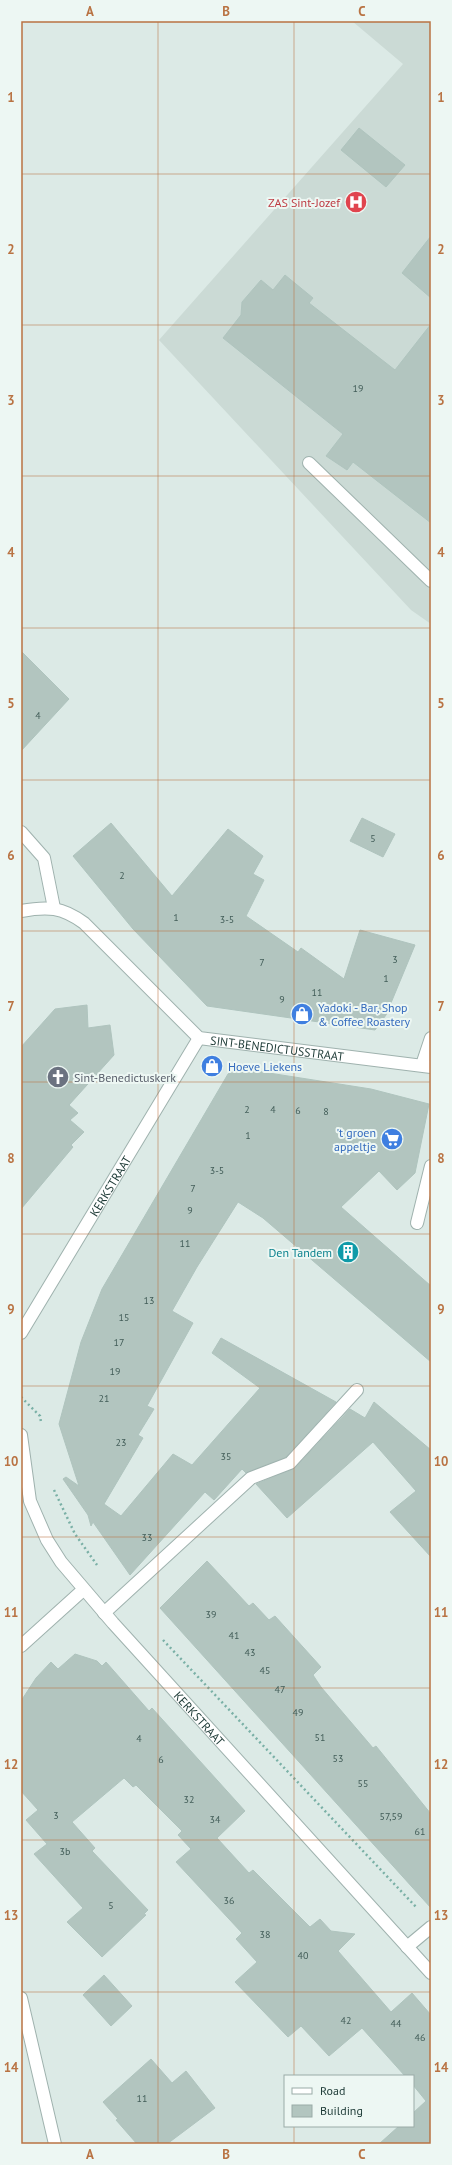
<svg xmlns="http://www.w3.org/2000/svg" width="452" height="2165" viewBox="0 0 452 2165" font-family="'PT Sans',sans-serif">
	<rect width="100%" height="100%" fill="#dceae6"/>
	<path fill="#cbdad5" d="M352 21H431V624L411 610 159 340 403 64Z"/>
	<g fill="#b2c5bf" stroke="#afc4be">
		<path d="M359 128 405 165 386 187 341 150Z"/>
		<path d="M431 236V298L402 273Z"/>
		<path d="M285 275 313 298 309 303 395 370 431 324V523L353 462 347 470 326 456 343 434 223 338 241 315 242 302 261 280 273 290Z"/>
		<path d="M21 651 69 699 21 751Z"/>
		<path d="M362 818 395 834 383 857 350 841Z"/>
		<path d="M111 823 172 896 228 829 263 856 253 874 264 880 246 916 298 952 301 948 344 979 360 930 415 945 386 1015 375 1030 207 1006 133 929 73 856Z"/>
		<path d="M87 1005 88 1028 110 1025 114 1055 69 1105 78 1113 70 1120 84 1132 71 1145 73 1147 21 1209V1047L55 1009Z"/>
		<path d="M237 1068 371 1089 429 1104 415 1173 397 1190 379 1171 341 1207 431 1286V1362L263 1218 238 1202 197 1267 172 1311 193 1323 147 1406 154 1409 138 1435 143 1438 104 1504 121 1516 173 1454 192 1465 260 1388 212 1353 221 1338 336 1402 286 1457 246 1473 242 1469 214 1500 205 1492 130 1575 93 1522 91 1526 88 1515 63 1479 66 1477 79 1486 59 1424 81 1342 102 1289 228 1074Z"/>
		<path d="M374 1402 431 1450V1557L390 1512 416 1491 373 1442 287 1518 256 1484 295 1468 350 1409 365 1418Z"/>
		<path d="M207 1561 249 1606 253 1603 269 1620 275 1616 321 1667 313 1675 321 1687 373 1748 376 1746 431 1814V1908L160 1608Z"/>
		<path d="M75 1654 97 1661 102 1666 106 1662 149 1711 152 1708 245 1811 217 1838 249 1873 253 1870 310 1927 320 1919 331 1931 355 1934 338 1951 391 2012 412 1993 431 2015V2144H379L399 2126H413V2113L426 2101 413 2085V2076H405L362 2028 329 2056 301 2026 288 2037 235 1982 257 1962 236 1939 242 1933 176 1862 191 1849 178 1835 182 1831 136 1785 133 1787 124 1778 72 1822 95 1848 92 1851 148 1910 144 1914 146 1915 102 1957 67 1922 83 1908 34 1854 47 1844 26 1820 38 1810 21 1791V1701L36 1678 51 1662 58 1669Z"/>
		<path d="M104 1975 132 2006 111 2026 83 1995Z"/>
		<path d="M151 2059 172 2083 186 2071 215 2108 167 2144H137L116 2120 118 2119 103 2102Z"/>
	</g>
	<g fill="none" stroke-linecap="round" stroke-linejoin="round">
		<g stroke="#9fb2ae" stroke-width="14">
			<g id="lane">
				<path d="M309 463 431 581"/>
				<path d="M417 1223 431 1166"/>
				<path d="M104 1613 251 1478 290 1463 357 1390"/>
			</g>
		</g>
		<g stroke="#9fb2ae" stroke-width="14">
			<g id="street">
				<path d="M21 832 44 858 54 908"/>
				<path id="s1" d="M21 911C48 906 62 907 84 923L199 1038 431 1067"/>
				<path d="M422 1065 431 1038"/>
				<path id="s2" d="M21 1333 199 1038"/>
				<path id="s3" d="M21 1435 30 1501 47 1540 61 1562 113 1623 431 1973"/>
				<path d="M21 1646 83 1590"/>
				<path d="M407 1947 431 1927"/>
				<path d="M21 1998 55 2144"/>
			</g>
		</g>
		<g stroke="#7ab0a6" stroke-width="2.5" stroke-dasharray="2 3" stroke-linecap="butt">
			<path d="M21 1397 40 1416 41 1422"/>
			<path d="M54 1490 75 1534 97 1565"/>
			<path d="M163 1640 417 1908"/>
		</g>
		<use href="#lane" stroke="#fff" stroke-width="12"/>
		<use href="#street" stroke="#fff" stroke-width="12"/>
	</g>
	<path fill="none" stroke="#b97343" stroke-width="1" stroke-opacity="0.55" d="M158 21V2144M294 21V2076M21 174H431M21 325H431M21 476H431M21 628H431M21 780H431M21 931H431M21 1082H431M21 1234H431M21 1386H431M21 1537H431M21 1688H431M21 1840H431M21 1992H431M294 2126V2144"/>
	<defs>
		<g id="hospital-disc" transform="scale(1.15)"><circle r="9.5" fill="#e0444e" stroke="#edf7f3"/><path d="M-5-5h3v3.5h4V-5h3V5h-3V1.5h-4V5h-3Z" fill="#fff"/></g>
		<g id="shop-disc" transform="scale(1.15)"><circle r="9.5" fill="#3f7fe0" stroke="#edf7f3"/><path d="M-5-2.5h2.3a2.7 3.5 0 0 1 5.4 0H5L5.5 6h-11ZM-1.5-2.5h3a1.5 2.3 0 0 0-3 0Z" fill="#fff"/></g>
		<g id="church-disc" transform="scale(1.15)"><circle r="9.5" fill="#6b7280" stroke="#edf7f3"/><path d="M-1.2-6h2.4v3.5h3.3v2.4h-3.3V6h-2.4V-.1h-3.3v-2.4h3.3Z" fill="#fff"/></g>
		<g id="supermarket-disc" transform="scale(1.15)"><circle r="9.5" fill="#3f7fe0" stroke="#edf7f3"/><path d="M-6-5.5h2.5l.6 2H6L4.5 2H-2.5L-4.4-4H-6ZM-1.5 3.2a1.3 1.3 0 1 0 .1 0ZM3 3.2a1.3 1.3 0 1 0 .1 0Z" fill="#fff"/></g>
		<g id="building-disc" transform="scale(1.15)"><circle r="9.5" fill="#0f9aa8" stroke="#edf7f3"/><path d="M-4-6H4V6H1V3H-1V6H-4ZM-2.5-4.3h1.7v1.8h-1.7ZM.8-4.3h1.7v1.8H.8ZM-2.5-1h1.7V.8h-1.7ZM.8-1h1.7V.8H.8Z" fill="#fff"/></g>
	</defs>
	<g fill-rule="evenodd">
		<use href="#hospital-disc" x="356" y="202"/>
		<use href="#shop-disc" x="302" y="1014"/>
		<use href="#shop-disc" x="212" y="1066"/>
		<use href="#church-disc" x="58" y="1077"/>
		<use href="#supermarket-disc" x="392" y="1139"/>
		<use href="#building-disc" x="348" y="1252"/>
	</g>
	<g text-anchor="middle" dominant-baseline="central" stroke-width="4" stroke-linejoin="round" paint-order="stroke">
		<g font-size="10" fill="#425d58">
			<text x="358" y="388">19</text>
			<text x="38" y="715">4</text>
			<text x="373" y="838">5</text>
			<text x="122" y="875">2</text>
			<text x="176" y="917">1</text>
			<text x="227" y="919">3-5</text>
			<text x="395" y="959">3</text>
			<text x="262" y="962">7</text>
			<text x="386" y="978">1</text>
			<text x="317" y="992">11</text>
			<text x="282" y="999">9</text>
			<text x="247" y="1109">2</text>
			<text x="273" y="1109">4</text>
			<text x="298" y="1110">6</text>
			<text x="326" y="1111">8</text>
			<text x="248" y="1135">1</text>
			<text x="217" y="1170">3-5</text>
			<text x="193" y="1188">7</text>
			<text x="190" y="1210">9</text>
			<text x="185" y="1243">11</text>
			<text x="149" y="1300">13</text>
			<text x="124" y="1317">15</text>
			<text x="119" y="1342">17</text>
			<text x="115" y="1371">19</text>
			<text x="104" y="1398">21</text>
			<text x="121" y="1442">23</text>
			<text x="226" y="1456">35</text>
			<text x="147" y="1537">33</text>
			<text x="211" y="1614">39</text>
			<text x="234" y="1635">41</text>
			<text x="250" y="1652">43</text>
			<text x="265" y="1670">45</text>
			<text x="280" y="1689">47</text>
			<text x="298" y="1712">49</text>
			<text x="320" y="1737">51</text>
			<text x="139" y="1738">4</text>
			<text x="338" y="1758">53</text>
			<text x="161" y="1759">6</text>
			<text x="363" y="1783">55</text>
			<text x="189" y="1799">32</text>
			<text x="56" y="1815">3</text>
			<text x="391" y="1816">57,59</text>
			<text x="215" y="1819">34</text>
			<text x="420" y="1831">61</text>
			<text x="65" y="1851">3b</text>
			<text x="229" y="1900">36</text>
			<text x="111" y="1905">5</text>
			<text x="265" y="1934">38</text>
			<text x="303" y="1955">40</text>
			<text x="346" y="2020">42</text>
			<text x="396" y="2023">44</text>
			<text x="420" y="2037">46</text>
			<text x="142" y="2098">11</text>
		</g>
		<g font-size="12" fill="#be3a42" stroke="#edf7f3" text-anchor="end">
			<text x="340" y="202">ZAS Sint-Jozef</text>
		</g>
		<g font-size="12" fill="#366cbe" stroke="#edf7f3" text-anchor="start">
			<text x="318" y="1007">Yadoki - Bar, Shop<tspan x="318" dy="14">&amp; Coffee Roastery</tspan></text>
			<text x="228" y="1066">Hoeve Liekens</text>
			<text x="376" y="1132" text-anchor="end">'t groen<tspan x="376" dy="14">appeltje</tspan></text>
		</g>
		<g font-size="12" fill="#1d3a36" stroke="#edf7f3">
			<text stroke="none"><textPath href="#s1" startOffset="308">SINT-BENEDICTUSSTRAAT</textPath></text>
			<text stroke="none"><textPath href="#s2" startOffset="172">KERKSTRAAT</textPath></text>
			<text stroke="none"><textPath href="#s3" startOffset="344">KERKSTRAAT</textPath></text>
		</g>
		<g font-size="12" fill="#5b616d" stroke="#edf7f3" text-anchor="start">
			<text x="74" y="1077">Sint-Benedictuskerk</text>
		</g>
		<g font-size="12" fill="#0d838f" stroke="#edf7f3" text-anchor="end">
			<text x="332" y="1252">Den Tandem</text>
		</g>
	</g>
	<rect width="452" height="2165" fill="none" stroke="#edf7f3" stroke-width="44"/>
	<rect x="284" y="2075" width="130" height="52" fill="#edf7f3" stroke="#9aaba7"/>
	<rect x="292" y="2088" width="20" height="6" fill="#ffffff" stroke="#9aaba7"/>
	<text x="320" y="2095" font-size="12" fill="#1d3a36">Road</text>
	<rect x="292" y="2105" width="20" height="12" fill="#b2c5bf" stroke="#9aaba7"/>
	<text x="320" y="2115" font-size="12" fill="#1d3a36">Building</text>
	<rect x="22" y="22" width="408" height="2121" fill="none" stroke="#b97343" stroke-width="1.5"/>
	<g font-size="13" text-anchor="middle" font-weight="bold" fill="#b97343">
		<text x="90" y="16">A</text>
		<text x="226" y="16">B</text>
		<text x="362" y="16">C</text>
		<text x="11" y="102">1</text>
		<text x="441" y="102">1</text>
		<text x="11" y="254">2</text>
		<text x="441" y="254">2</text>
		<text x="11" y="405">3</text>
		<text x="441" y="405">3</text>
		<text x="11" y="557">4</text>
		<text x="441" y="557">4</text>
		<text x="11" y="708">5</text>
		<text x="441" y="708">5</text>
		<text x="11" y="860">6</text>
		<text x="441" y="860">6</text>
		<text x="11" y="1011">7</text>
		<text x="441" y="1011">7</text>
		<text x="11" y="1163">8</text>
		<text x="441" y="1163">8</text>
		<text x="11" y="1314">9</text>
		<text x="441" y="1314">9</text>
		<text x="11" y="1466">10</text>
		<text x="441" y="1466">10</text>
		<text x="11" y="1617">11</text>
		<text x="441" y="1617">11</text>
		<text x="11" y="1769">12</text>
		<text x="441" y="1769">12</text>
		<text x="11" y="1920">13</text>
		<text x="441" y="1920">13</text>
		<text x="11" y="2072">14</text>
		<text x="441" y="2072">14</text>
		<text x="90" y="2159">A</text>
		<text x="226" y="2159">B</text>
		<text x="362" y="2159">C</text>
	</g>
</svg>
